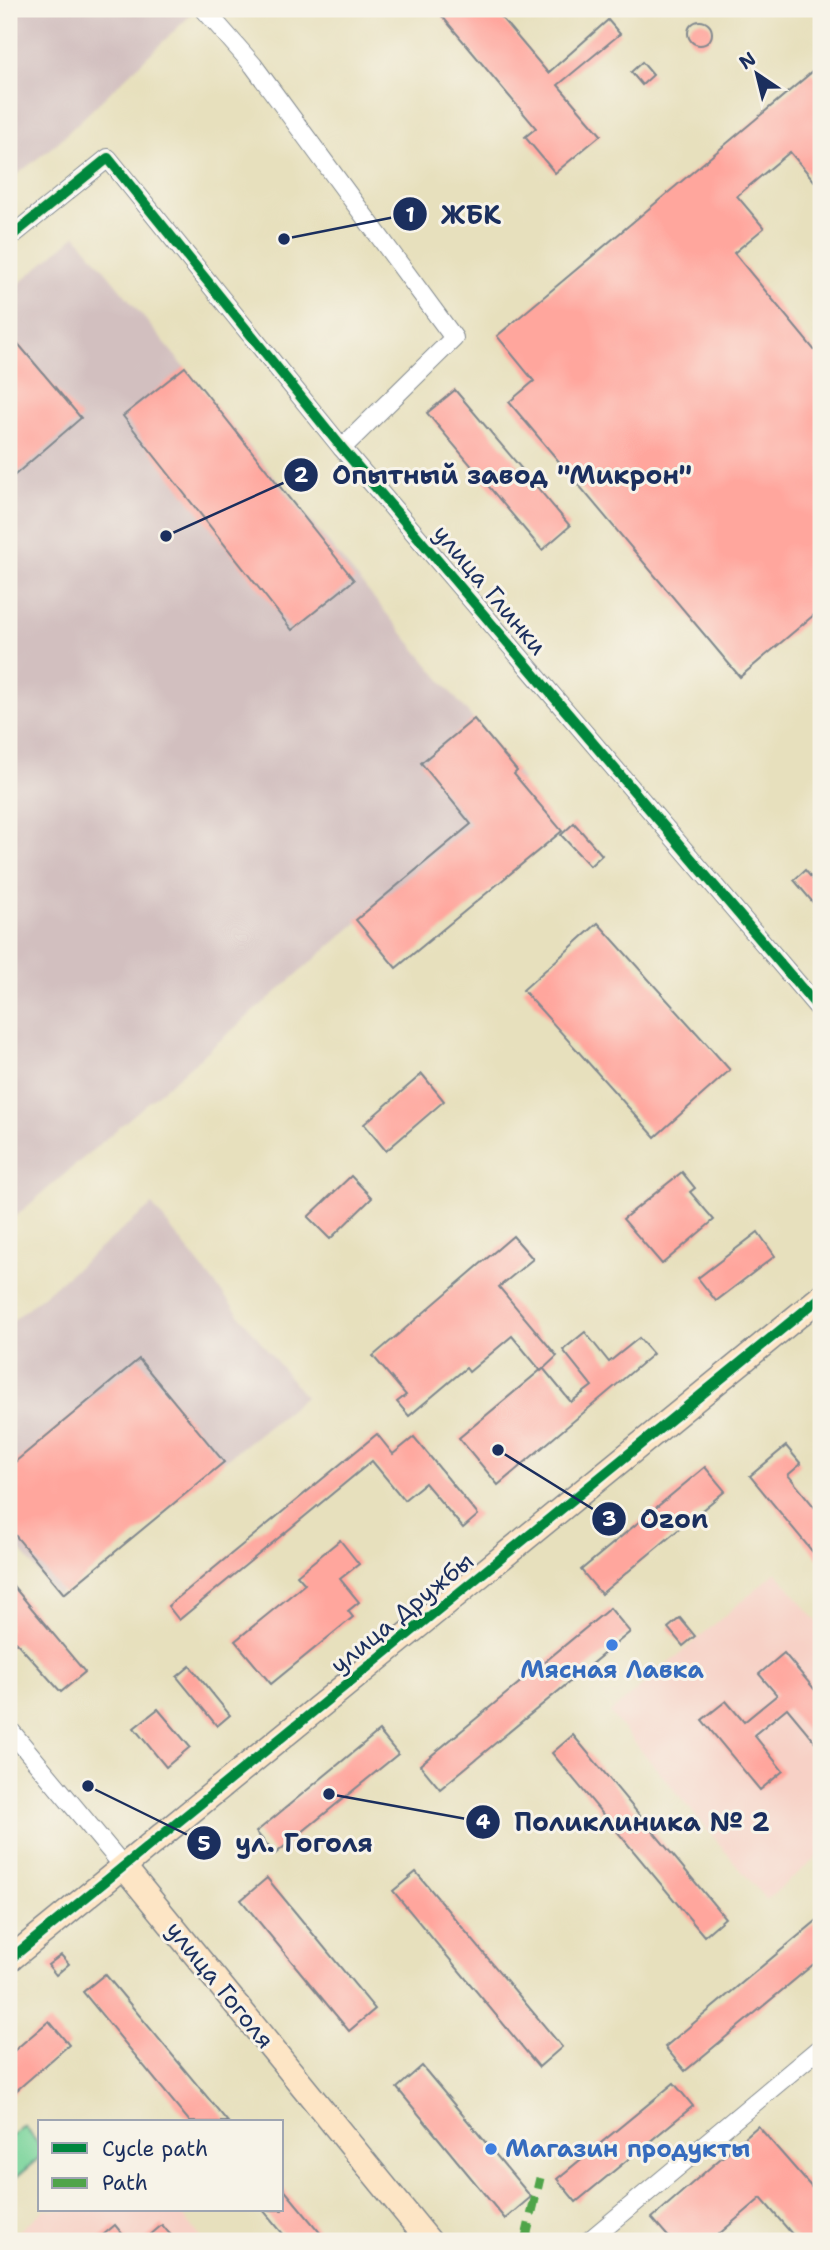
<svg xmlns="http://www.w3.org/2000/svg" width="830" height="2250" viewBox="0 0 830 2250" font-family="'Shantell Sans',sans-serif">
	<rect width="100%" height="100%" fill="#f7f3e8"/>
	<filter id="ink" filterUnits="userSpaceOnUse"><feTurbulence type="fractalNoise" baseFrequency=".0143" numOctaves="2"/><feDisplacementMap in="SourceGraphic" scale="14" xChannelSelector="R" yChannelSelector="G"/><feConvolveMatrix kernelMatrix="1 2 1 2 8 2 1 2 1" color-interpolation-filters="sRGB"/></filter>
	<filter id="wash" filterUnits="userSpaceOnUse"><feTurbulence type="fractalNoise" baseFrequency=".00686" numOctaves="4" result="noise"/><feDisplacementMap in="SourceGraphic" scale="28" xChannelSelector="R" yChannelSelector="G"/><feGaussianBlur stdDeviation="1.57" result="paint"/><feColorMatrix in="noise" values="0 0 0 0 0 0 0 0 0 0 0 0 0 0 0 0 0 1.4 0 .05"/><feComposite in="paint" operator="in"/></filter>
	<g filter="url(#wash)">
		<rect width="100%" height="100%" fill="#e7e0bd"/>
		<g fill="#f7d1c6">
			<path d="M776 1572 821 1626V1854L766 1900 610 1713Z"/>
			<path d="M44 2210H178L204 2241H9V2239Z"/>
		</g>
		<g fill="#d2bfbf">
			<path d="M9 9H197L57 143 9 181Z"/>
			<path d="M76 235 523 780 9 1222V292Z"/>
			<path d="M152 1205 305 1397 56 1595 9 1535V1453L11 1451 9 1449V1324Z"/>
		</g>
		<path fill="#7ad49b" stroke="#4a827c" stroke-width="2" d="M24 2126 40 2146V2157L9 2183V2138Z"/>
		<g id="blocks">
			<g fill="#ffa69d">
				<path d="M436 9H494L548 73 608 20 620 34 558 85 601 135 555 173 525 137 536 128Z"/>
				<circle cx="700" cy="33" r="12"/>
				<path d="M642 62 653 75 642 85 631 72Z"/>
				<path d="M812 72 821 82V189L790 152 737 196 764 228 734 253 821 358V609L740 677 509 402 534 381 497 336Z"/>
				<path d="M9 333 81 418 9 480Z"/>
				<path d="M185 367 354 580 292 630 123 416Z"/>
				<path d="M455 390 570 526 542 550 427 413Z"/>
				<path d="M474 719 517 771 514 774 562 831 396 968 356 920 471 824 421 763Z"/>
				<path d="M574 823 602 855 590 866 561 835Z"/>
				<path d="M805 870 821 889V912L794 880Z"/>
				<path d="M598 923 730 1070 655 1137 523 990Z"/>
				<path d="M422 1074 444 1101 386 1151 364 1124Z"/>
				<path d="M682 1172 695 1188 690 1192 714 1220 662 1264 623 1219Z"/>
				<path d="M351 1176 372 1198 330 1239 308 1217Z"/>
				<path d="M758 1232 775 1256 716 1301 698 1278Z"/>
				<path d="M513 1236 533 1259 499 1287 557 1356 541 1371 512 1336 469 1372 466 1368 409 1416 397 1402 406 1395 373 1356Z"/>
				<path d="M585 1332 609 1362 639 1338 653 1354 498 1485 459 1438 543 1368 571 1402 592 1386 563 1350Z"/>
				<path d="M139 1359 224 1462 64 1594 9 1528V1467Z"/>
				<path d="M377 1434 393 1454 414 1437 478 1515 463 1528 425 1483 404 1500 372 1461 179 1620 168 1606Z"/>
				<path d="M786 1446 801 1464 788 1475 821 1515V1562L750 1476Z"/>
				<path d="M705 1467 725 1491 601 1594 581 1570Z"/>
				<path d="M340 1540 359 1564 340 1579 359 1602 348 1611 353 1617 271 1684 235 1641 305 1584 297 1575Z"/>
				<path d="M9 1581 85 1672 61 1692 16 1642 9 1648Z"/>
				<path d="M610 1608 630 1632 440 1789 420 1765Z"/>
				<path d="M680 1618 695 1636 683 1646 668 1628Z"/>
				<path d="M784 1653 821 1697V1749L787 1708 754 1735 783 1771 760 1790 702 1720 726 1701 744 1722 777 1695 759 1674Z"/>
				<path d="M190 1666 230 1715 217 1726 177 1677Z"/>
				<path d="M158 1709 190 1747 166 1767 134 1728Z"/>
				<path d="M379 1731 398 1754 275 1854 256 1832Z"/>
				<path d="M573 1735 725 1918 704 1936 552 1753Z"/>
				<path d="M416 1872 562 2047 539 2067 393 1891Z"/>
				<path d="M267 1878 375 2009 349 2031 241 1900Z"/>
				<path d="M821 1917V1958L685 2071 665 2047Z"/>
				<path d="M61 1955 69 1964 56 1975 48 1965Z"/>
				<path d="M105 1974 228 2122H190L83 1992Z"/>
				<path d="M49 2021 69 2045 9 2097V2055Z"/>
				<path d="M422 2066 531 2197 505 2219 397 2088Z"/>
				<path d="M674 2083 693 2106 576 2202 557 2179Z"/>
				<path d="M758 2126 821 2198V2241H798L761 2198 711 2241H672L652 2218Z"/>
				<path d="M282 2187 327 2241H289L263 2210H282Z"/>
				<path d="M115 2225 128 2241H96Z"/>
				<path d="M162 2225 176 2241H143Z"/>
			</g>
		</g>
	</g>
	<g filter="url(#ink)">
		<use href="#blocks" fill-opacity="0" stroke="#81888e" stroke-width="2"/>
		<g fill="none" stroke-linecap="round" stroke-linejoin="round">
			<g stroke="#81888e" stroke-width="20">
				<g id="street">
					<path d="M204 9 253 65 454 338 342 448"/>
					<path d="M9 238 108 158 342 448 821 1011"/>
					<path d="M9 1729 124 1867"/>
					<path d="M589 2241 821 2047"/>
				</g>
			</g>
			<g stroke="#81888e" stroke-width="27">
				<g id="secondary">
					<path d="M124 1867 429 2241"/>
					<path d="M9 1960 821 1297"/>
				</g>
			</g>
			<use href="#street" stroke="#fff" stroke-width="18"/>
			<use href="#secondary" stroke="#fde5c5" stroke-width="24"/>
			<path stroke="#4fa44a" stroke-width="9" stroke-dasharray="18 9" stroke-linecap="butt" d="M525 2241 540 2178"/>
			<g stroke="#f7f3e8" stroke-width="15">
				<g id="cycleway">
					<path d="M9 238 108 158 342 448 821 1011"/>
					<path d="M9 1960 821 1297"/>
				</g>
			</g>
			<use href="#cycleway" stroke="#00873e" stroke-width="10"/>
		</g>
	</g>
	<g fill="#3f7fe0" stroke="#f7f3e8" stroke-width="2.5">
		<circle cx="612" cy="1645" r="7"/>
		<circle cx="491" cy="2149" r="7"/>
	</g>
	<g text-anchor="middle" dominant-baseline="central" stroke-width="6" stroke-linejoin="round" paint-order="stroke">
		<g font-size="24" fill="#1b2f5e" stroke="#f7f3e8">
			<text transform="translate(490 590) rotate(50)">улица Глинки</text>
			<text transform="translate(402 1613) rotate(-39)">улица Дружбы</text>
			<text transform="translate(220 1985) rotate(51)">улица Гоголя</text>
		</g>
		<g font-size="24" font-weight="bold" fill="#366cbe" stroke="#f7f3e8">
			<text x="612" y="1670">Мясная Лавка</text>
			<text x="505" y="2149" text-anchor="start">Магазин продукты</text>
		</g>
	</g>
	<path fill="none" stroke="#1b2f5e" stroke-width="2.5" d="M284 239L410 214M166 536L301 475M498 1450L609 1519M329 1794L483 1822M88 1786L204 1843"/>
	<g fill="#1b2f5e" stroke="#f7f3e8" stroke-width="2.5">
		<circle cx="284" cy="239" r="7"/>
		<circle cx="166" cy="536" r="7"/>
		<circle cx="498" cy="1450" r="7"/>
		<circle cx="329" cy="1794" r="7"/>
		<circle cx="88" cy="1786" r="7"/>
		<circle cx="410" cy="214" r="18"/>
		<circle cx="301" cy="475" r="18"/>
		<circle cx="609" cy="1519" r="18"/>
		<circle cx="483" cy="1822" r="18"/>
		<circle cx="204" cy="1843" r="18"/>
	</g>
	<g font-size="21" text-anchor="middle" font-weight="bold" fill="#fff">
		<text x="410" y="222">1</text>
		<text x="301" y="482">2</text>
		<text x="609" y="1526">3</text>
		<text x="483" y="1829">4</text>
		<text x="204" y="1851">5</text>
	</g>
	<g font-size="26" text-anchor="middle" font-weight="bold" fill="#1b2f5e" stroke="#f7f3e8" stroke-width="6" stroke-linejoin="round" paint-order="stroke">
		<text x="471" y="224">ЖБК</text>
		<text x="512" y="484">Опытный завод "Микрон"</text>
		<text x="674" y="1528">Ozon</text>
		<text x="642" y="1831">Поликлиника № 2</text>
		<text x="304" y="1852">ул. Гоголя</text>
	</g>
	<rect width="830" height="2250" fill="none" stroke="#f7f3e8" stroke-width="35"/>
	<rect x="38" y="2120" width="245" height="91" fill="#f7f3e8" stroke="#9fa5b1" stroke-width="2"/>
	<rect x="52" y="2143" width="35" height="10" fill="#00873e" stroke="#9fa5b1" stroke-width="2"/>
	<text x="102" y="2156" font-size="21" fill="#1b2f5e">Cycle path</text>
	<rect x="52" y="2178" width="35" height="10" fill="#4fa44a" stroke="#9fa5b1" stroke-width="2"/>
	<text x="102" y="2190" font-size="21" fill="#1b2f5e">Path</text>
	<g transform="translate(757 74) rotate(325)" stroke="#f7f3e8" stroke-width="5" paint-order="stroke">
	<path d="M0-5L12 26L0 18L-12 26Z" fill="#1b2f5e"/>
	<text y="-10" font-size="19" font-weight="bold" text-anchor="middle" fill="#1b2f5e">N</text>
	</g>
</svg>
